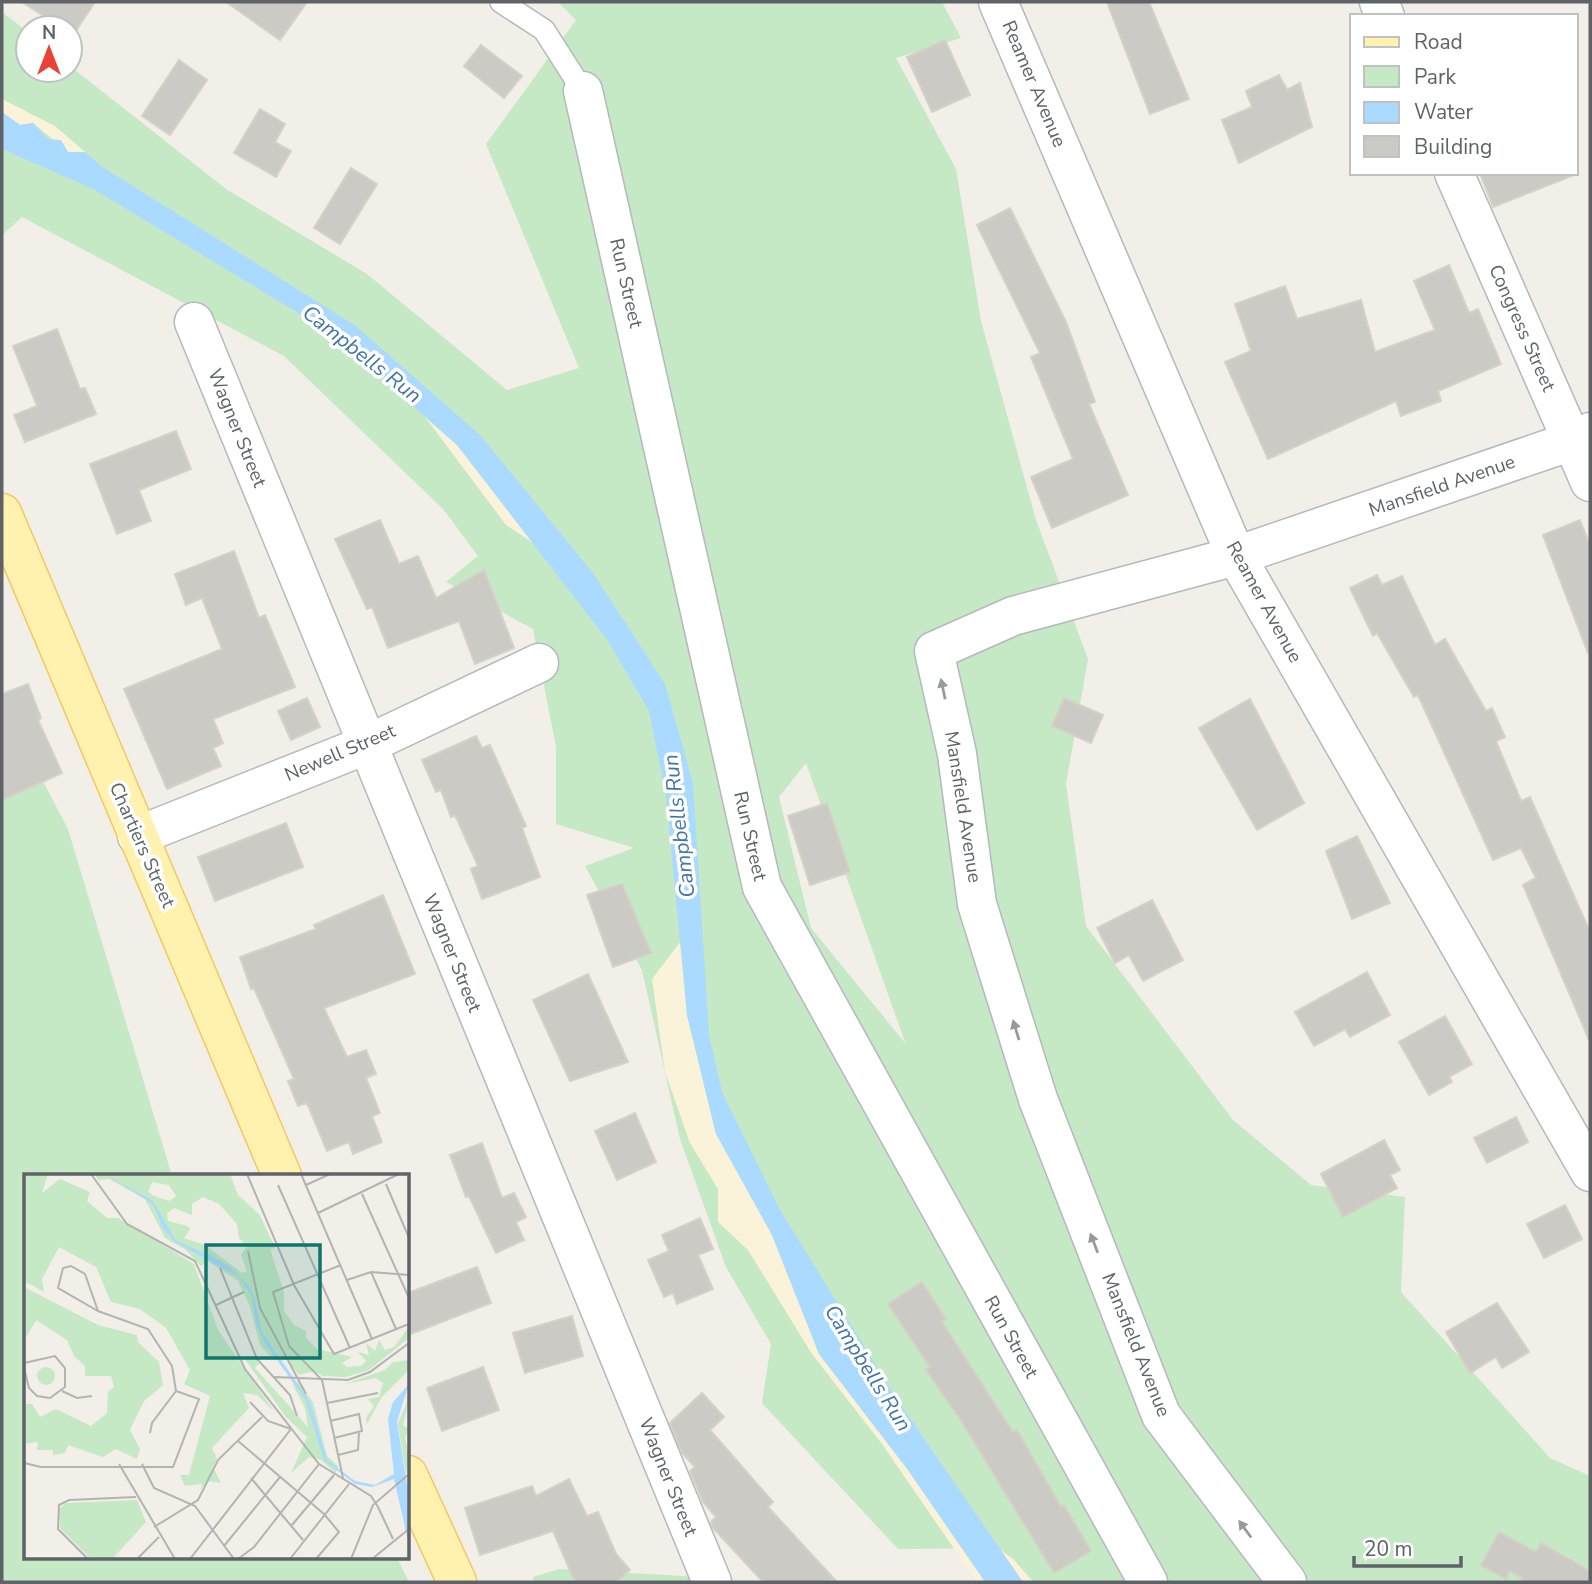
<svg xmlns="http://www.w3.org/2000/svg" width="1592" height="1584" viewBox="0 0 1592 1584" font-family="'Nunito Sans',sans-serif">
	<rect width="100%" height="100%" fill="#f1efe8"/>
	<g fill="#c5e8c5" fill-rule="evenodd">
		<path d="M558 2H942L961 38 896 58 956 169 981 321 1036 520 1088 659 1066 784 1086 926 1233 1120 1311 1185 1405 1197 1401 1292 1550 1458 1590 1476V1582H1033L1014 1560 998 1548 898 1549 762 1403 771 1344 726 1267 680 1139 642 970 585 866 634 848 556 824V747L533 629 446 582 478 556 444 510 284 356 22 217 2 235V12L28 32V70H70V66L226 189 367 274 507 390 579 368 486 144 576 20ZM806 763 905 1042V1043L811 928 779 797Z"/>
		<path d="M2 703 68 829 172 1176H26V1558H397L409 1582H2Z"/>
		<path d="M559 1569 684 1576 711 1582H534L533 1577Z"/>
	</g>
	<g fill="#fbf3d9">
		<path d="M2 99 55 126 85 152H68L33 123 20 125 2 112Z"/>
		<path d="M425 417 457 445 536 545 506 525Z"/>
		<path d="M681 941 687 1015 716 1134 772 1235 819 1354 908 1470 985 1582H977L882 1444 812 1354 748 1250 718 1222V1189L690 1143 665 1072 652 979Z"/>
		<path d="M998 1548 1014 1560 1033 1582H1023Z"/>
	</g>
	<path fill="#aadaff" d="M2 112 20 125 33 123 48 139 61 140 68 152H85L101 166 356 326 481 436 593 573 665 684 693 783 709 1035 722 1092 779 1208 896 1398 1023 1582H985L908 1470 819 1354 772 1235 716 1134 687 1015 666 795 649 711 608 641 457 445 369 367 305 317 95 190 2 149Z"/>
	<g fill="#cccac5" stroke="#d6d1c6" stroke-width="2">
		<path d="M22 2H95L73 35 70 28H62Z"/>
		<path d="M226 2H307L280 40Z"/>
		<path d="M1107 2H1149L1189 99 1150 114Z"/>
		<path d="M945 40 970 95 932 112 907 57Z"/>
		<path d="M481 45 522 76 504 98 464 66Z"/>
		<path d="M179 60 207 80 170 135 142 116Z"/>
		<path d="M1279 75 1287 90 1300 83 1312 127 1239 163 1222 120 1252 107 1246 91Z"/>
		<path d="M260 109 285 124 275 142 291 151 276 177 234 153Z"/>
		<path d="M351 168 377 184 340 244 314 228Z"/>
		<path d="M1480 173H1574V175L1493 207Z"/>
		<path d="M1010 208 1066 322 1095 402 1089 404 1128 495 1052 528 1031 477 1073 459 1031 357 1040 353 977 225Z"/>
		<path d="M1449 265 1469 313 1478 309 1501 364 1438 391 1441 401 1401 416 1396 401 1268 459 1225 362 1251 351 1235 304 1285 286 1297 319 1361 300 1375 352 1435 330 1414 281Z"/>
		<path d="M57 329 80 389 85 388 96 414 25 442 14 415 37 406 13 346Z"/>
		<path d="M176 431 191 469 139 490 151 521 117 534 90 464Z"/>
		<path d="M380 520 399 564 418 556 436 598 484 570 514 648 475 664 459 621 388 648 372 607 367 609 335 539Z"/>
		<path d="M1580 520 1590 546V653H1588L1543 535Z"/>
		<path d="M234 551 259 618 265 615 295 687 213 719 223 743 213 748 221 766 167 789 124 689 222 649 202 598 186 605 175 574Z"/>
		<path d="M1377 575 1382 585 1402 576 1435 645 1445 639 1486 711 1492 708 1505 737 1496 741 1521 801 1530 797 1590 932V1042L1523 885 1536 878 1521 848 1493 860 1418 695 1414 697 1377 633 1373 636 1350 588Z"/>
		<path d="M28 684 41 718 38 720 62 773 2 800V694Z"/>
		<path d="M307 698 320 727 291 740 278 711Z"/>
		<path d="M1064 698 1103 715 1091 743 1052 726Z"/>
		<path d="M1250 699 1304 803 1257 830 1199 728Z"/>
		<path d="M476 736 482 748 490 745 526 826 522 828 540 877 482 899 471 869 478 866 455 815 451 817 441 790 436 792 422 760Z"/>
		<path d="M827 803 850 872 810 885 788 816Z"/>
		<path d="M286 823 303 867 215 901 198 857Z"/>
		<path d="M1357 836 1390 903 1352 919 1326 851Z"/>
		<path d="M622 884 651 953 613 967 587 895Z"/>
		<path d="M383 895 415 974 324 1008 347 1057 366 1050 376 1074 366 1078 380 1113 372 1116 382 1142 353 1154 349 1142 327 1151 307 1103 298 1106 288 1081 294 1079 254 988 251 989 240 957 316 929 314 925Z"/>
		<path d="M1152 900 1183 960 1143 981 1129 955 1115 963 1097 928Z"/>
		<path d="M1367 972 1390 1015 1350 1037 1345 1029 1314 1046 1295 1012Z"/>
		<path d="M588 974 628 1062 570 1081 533 1000Z"/>
		<path d="M1445 1016 1472 1064 1449 1077 1452 1082 1429 1095 1399 1042Z"/>
		<path d="M635 1113 656 1162 617 1180 595 1131Z"/>
		<path d="M1516 1117 1528 1142 1487 1163 1474 1138Z"/>
		<path d="M1384 1140 1400 1170 1390 1175 1397 1188 1343 1217 1321 1174Z"/>
		<path d="M482 1143 502 1198 514 1193 526 1217 516 1222 524 1240 496 1253 469 1196 466 1197 450 1155Z"/>
		<path d="M1565 1205 1582 1239 1544 1258 1527 1224Z"/>
		<path d="M700 1218 713 1249 698 1255 713 1289 677 1304 673 1293 664 1297 648 1260 669 1251 662 1235Z"/>
		<path d="M477 1267 491 1303 408 1335V1293Z"/>
		<path d="M922 1282 946 1319 942 1322 1013 1432 1017 1430 1061 1507 1064 1505 1091 1551 1054 1573 960 1419 926 1370 930 1367 888 1304Z"/>
		<path d="M1497 1303 1529 1352 1502 1368 1496 1357 1470 1373 1446 1332Z"/>
		<path d="M572 1316 583 1356 525 1373 513 1333Z"/>
		<path d="M483 1367 499 1410 442 1431 427 1388Z"/>
		<path d="M702 1393 724 1417 710 1430 773 1502 768 1507 837 1582H763L713 1528 711 1522 716 1517 703 1502 690 1471 695 1467 682 1453 670 1423Z"/>
		<path d="M569 1479 587 1516 598 1512 616 1554 630 1570 616 1582H575L553 1531 480 1555 465 1508 532 1486 536 1496Z"/>
		<path d="M1499 1532 1536 1552 1541 1543 1590 1571V1582H1520L1522 1578 1510 1571 1506 1579 1481 1565Z"/>
	</g>
	<g fill="none" stroke-linecap="round" stroke-linejoin="round">
		<g stroke="#b5b8bc" stroke-width="24">
			<path id="service" d="M501 2 544 30 583 91"/>
		</g>
		<g stroke="#b5b8bc" stroke-width="41">
			<g id="minor">
				<path d="M998 2 1236 556 1590 1172"/>
				<path d="M1379 2 1385 16"/>
				<path d="M583 91 762 887 1148 1582"/>
				<path d="M1454 173 1590 482"/>
				<path d="M194 322 712 1582"/>
				<path d="M137 836 366 745 539 663"/>
				<path d="M1287 1582 1161 1415 1038 1099 977 904 957 754 934 651 1013 616 1236 556 1572 441 1590 432"/>
			</g>
		</g>
		<g stroke="#f2c960" stroke-width="41">
			<g id="primary">
				<path d="M2 513 282 1176"/>
				<path d="M408 1475 457 1582"/>
			</g>
		</g>
		<use href="#service" stroke="#fff" stroke-width="21"/>
		<use href="#minor" stroke="#fff" stroke-width="38"/>
		<use href="#primary" stroke="#fff2af" stroke-width="38"/>
	</g>
	<defs><path id="oneway-solid" d="M-6-.8H1V-3.2L6.5 0L1 3.2V.8H-6Z" transform="scale(1.75)"/></defs>
	<g fill="#979a9d">
		<use href="#oneway-solid" transform="translate(943 689) rotate(-102)"/>
		<use href="#oneway-solid" transform="translate(1016 1030) rotate(-107)"/>
		<use href="#oneway-solid" transform="translate(1094 1243) rotate(-111)"/>
		<use href="#oneway-solid" transform="translate(1245 1529) rotate(-126)"/>
	</g>
	<g text-anchor="middle" dominant-baseline="central" stroke-width="7" stroke-linejoin="round" paint-order="stroke">
		<g font-size="19" fill="#5f6368" stroke="#fff">
			<text transform="translate(1034 84) rotate(67)">Reamer Avenue</text>
			<text transform="translate(626 283) rotate(77)">Run Street</text>
			<text transform="translate(1522 328) rotate(66)">Congress Street</text>
			<text transform="translate(237 428) rotate(68)">Wagner Street</text>
			<text transform="translate(1442 486) rotate(-19)">Mansfield Avenue</text>
			<text transform="translate(1264 602) rotate(61)">Reamer Avenue</text>
			<text transform="translate(340 753) rotate(-23)">Newell Street</text>
			<text transform="translate(963 807) rotate(81)">Mansfield Avenue</text>
			<text transform="translate(750 836) rotate(77)">Run Street</text>
			<text transform="translate(142 845) rotate(66)">Chartiers Street</text>
			<text transform="translate(452 953) rotate(68)">Wagner Street</text>
			<text transform="translate(1011 1337) rotate(61)">Run Street</text>
			<text transform="translate(1136 1345) rotate(68)">Mansfield Avenue</text>
			<text transform="translate(668 1477) rotate(68)">Wagner Street</text>
		</g>
		<g font-size="21" font-style="italic" fill="#4174aa" stroke="#fff">
			<text transform="translate(362 354) rotate(38)">Campbells Run</text>
			<text transform="translate(679 826) rotate(-97)">Campbells Run</text>
			<text transform="translate(868 1368) rotate(58)">Campbells Run</text>
		</g>
	</g>
	<g transform="translate(24 1174)">
		<rect width="385" height="385" fill="#f1efe8"/>
		<path d="M0 0H24L18 19 36 5 66 18 63 27 83 44H94L170 90 194 156 250 237 233 221 219 219 225 234 188 274 193 285 189 293 197 309 183 307 176 316 178 310 161 312 156 301H165L186 222 160 210 166 196 142 154 116 135 87 128 72 93 35 73 18 105 20 118 0 107ZM71 0H206L214 21 236 41 251 74 246 75 260 118V137L270 151 282 157V164L293 175 328 183 318 189 323 193 337 192 342 187 334 178 345 181 342 169 351 177 355 166 361 176 370 173 385 153V164L345 196 322 203 299 202 290 197 275 201 263 186 246 182 236 171 226 132 214 107 184 87 177 92 162 76 141 64 121 25 85 5 74 6ZM128 8 145 11 152 22 145 27 130 22 124 18ZM179 23 195 30 213 50 215 64 223 72 217 81 223 97 218 99 181 71 160 64 166 55 163 52 144 47 143 39 150 34 168 41V30ZM0 113 74 151 113 161 114 168 135 188 139 211 120 227 106 256 116 275 113 285 92 275 79 283 44 271 41 279 29 281V276H13L14 268 0 270V230H8L16 243 32 235 67 252 83 239 84 218 90 213 87 202H61V192L50 182 43 166 12 146 0 167ZM220 184H231L235 189 231 194 284 253 281 234 269 211 273 207 289 228 303 282 314 292 312 299 297 286 285 283 267 299 283 263 262 243ZM385 186V196L357 224 343 250 342 244 350 232 344 225 355 223 359 209 352 204 321 210 361 196 369 188ZM13 202a9 9 0 1 1 18 0a9 9 0 1 1-18 0ZM385 224 379 251 385 255 381 264 385 281 382 301 374 249ZM113 326 122 348 88 385H67L36 354 35 335 42 329Z" fill="#c5e8c5" fill-rule="evenodd"/>
		<path d="M81 0 129 27 152 67 188 82 207 94 224 112 229 120 238 158 286 228 303 286 331 307 351 311 370 300 364 245 369 228 385 210 373 247 384 317 385 371 370 305 348 313 331 310 300 286 281 225 240 168 232 149 228 122 215 103 151 68 139 54 129 30Z" fill="#aadaff"/>
		<path fill="none" stroke="#b3b3b1" stroke-width="2" d="M67 0 103 50 171 87 221 195 295 290 347 322 354 333M223 0 270 111 310 180 385 150M277 0 348 165M362 10 385 64M254 11 326 174M282 11 306 0M338 20 385 124M294 39 375 0M224 77 236 134 282 220M317 91 249 118 265 172 298 206 319 304M47 92 61 100 74 137 34 114 39 94ZM196 94 233 185 266 221 273 242M347 98 372 155M323 106 347 98 385 101M192 131 220 118M74 137 124 155 148 192 152 217M0 189 31 182 41 194V213L26 224 13 222 5 214 0 194M250 203 324 206 346 198 385 169M38 217 53 224 68 222M303 229 354 219M306 247 335 240 338 257 310 264M126 259 128 249 152 217M214 267 300 340 315 358 292 385M314 281 334 276 335 259M0 289 17 293H149L175 225 152 217M95 290 151 385M118 290 130 314 171 332 210 385M227 304 279 366M354 333 369 365M268 351 310 301M130 353 174 326 194 286 238 243M200 372 256 303M64 385 34 355 35 331 45 326 112 323M113 385 135 363M166 385 267 255 244 247 226 228M214 385 230 373 295 290M266 385 325 310M327 385 349 331 385 300M348 385 385 355"/>
		<path fill="#0f766e" fill-opacity="0.15" stroke="#0f766e" stroke-width="3.5" d="M182 71H296V184H182Z"/>
		<rect width="385" height="385" fill="none" stroke="#5f6368" stroke-width="3.5"/>
	</g>
	<rect width="1592" height="1584" fill="none" stroke="#5f6368" stroke-width="7"/>
	<rect x="1350" y="14" width="228" height="161" fill="#ffffff" stroke="#bfc1c3" stroke-width="2"/>
	<rect x="1364" y="37" width="35" height="10" fill="#fff2af" stroke="#bfc1c3" stroke-width="2"/>
	<text x="1414" y="49" font-size="21" fill="#5f6368">Road</text>
	<rect x="1364" y="66" width="35" height="21" fill="#c5e8c5" stroke="#bfc1c3" stroke-width="2"/>
	<text x="1414" y="84" font-size="21" fill="#5f6368">Park</text>
	<rect x="1364" y="102" width="35" height="21" fill="#aadaff" stroke="#bfc1c3" stroke-width="2"/>
	<text x="1414" y="119" font-size="21" fill="#5f6368">Water</text>
	<rect x="1364" y="136" width="35" height="21" fill="#cccac5" stroke="#bfc1c3" stroke-width="2"/>
	<text x="1414" y="154" font-size="21" fill="#5f6368">Building</text>
	<g transform="translate(49 49)"><circle r="33" fill="#ffffff" stroke="#bfc1c3" stroke-width="2"/>
	<path d="M0-5L12 26L0 18L-12 26Z" fill="#ea4335"/>
	<text y="-10" font-size="19" font-weight="bold" text-anchor="middle" fill="#5f6368">N</text>
	</g>
	<path d="M1354 1556v10h107v-10" fill="none" stroke="#5f6368" stroke-width="3.5"/>
	<text x="1364" y="1556" font-size="21" fill="#5f6368" stroke="#ffffff" stroke-width="5" paint-order="stroke">20 m</text>
</svg>
